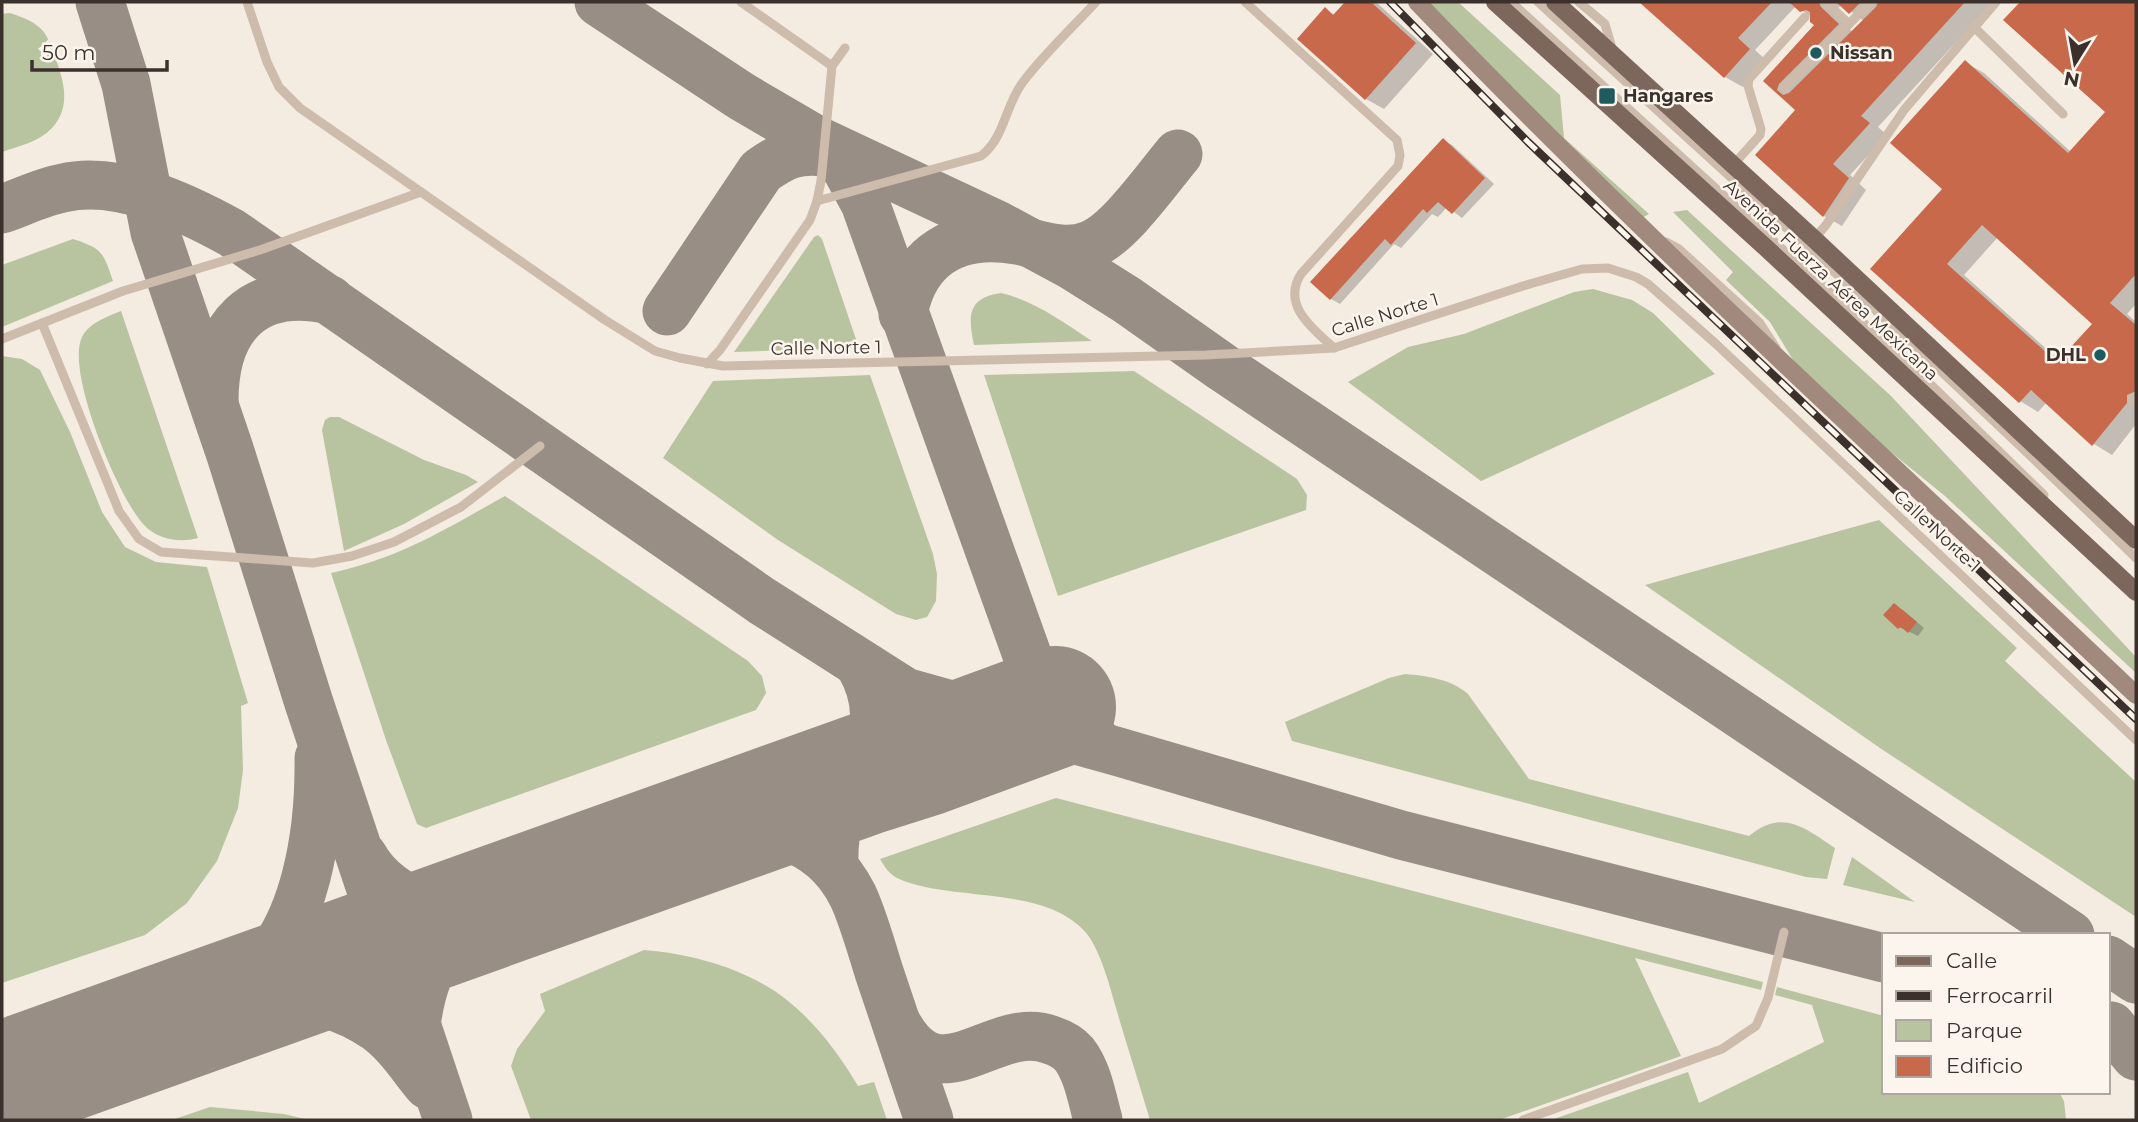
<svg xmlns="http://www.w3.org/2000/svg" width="2138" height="1122" viewBox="0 0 2138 1122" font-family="Montserrat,sans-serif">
	<rect width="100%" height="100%" fill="#f4ebe1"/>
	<g fill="#b8c4a0">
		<path d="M1420 2H1458L1560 95 1564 138 1649 214 1638 220Z"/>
		<path d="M10 13C22 17 31 20 40 28 48 35 51 47 55 57 64 81 72 108 51 129 38 142 19 146 2 152V14Z"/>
		<path d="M1687 210 1890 395 2136 657V673L1945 496 1850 419 1801 373 1770 322 1726 280 1733 272 1673 212Z"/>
		<path d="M818 235 822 239 859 348 734 352 814 237Z"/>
		<path d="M73 239C103 249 103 252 113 281L2 327V265Z"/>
		<path d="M1593 289 1632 300 1653 313 1715 374 1481 481 1348 382 1408 347 1464 334 1574 292Z"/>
		<path d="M1001 293C1035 301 1063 322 1092 341L974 345C968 316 967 298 1001 293Z"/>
		<path d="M121 311 198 538C180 543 158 540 144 525 119 499 65 371 82 337 90 322 107 317 121 311Z"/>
		<path d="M2 356 22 359 40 370 70 432 102 512 125 547 156 562 207 567 248 703 241 706 243 770 238 808 217 861 187 903 145 935 2 983Z"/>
		<path d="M1134 371 1297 479 1307 495 1306 510 1058 596 984 375Z"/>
		<path d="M870 375 933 554 937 574 936 601 927 617 916 620 896 614 778 540 663 458 713 381Z"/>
		<path d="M330 417H339L424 460 466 475 478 482 404 524 344 551 322 430 325 420Z"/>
		<path d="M505 496 748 661 762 676 766 693 756 710 426 828 417 824 386 740 331 573C400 558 444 530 505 496Z"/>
		<path d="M1879 520 2017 648 2005 661 2136 782V917L1880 748 1645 585Z"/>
		<path d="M1405 674C1427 676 1451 679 1468 694L1529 779 1749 836C1782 808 1805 828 1835 848L1827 879 1806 877 1292 741 1285 722 1389 678Z"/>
		<path d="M1056 798 1763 982 1761 990 1635 958 1681 1056 1499 1120H1150C1139 1083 1127 1046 1116 1008 1110 987 1101 952 1087 934 1046 884 952 903 897 878 889 874 884 866 880 859Z"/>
		<path d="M1852 857 1915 902 1843 885Z"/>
		<path d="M644 950C683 953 728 964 763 984 803 1006 835 1047 858 1086L874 1082 887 1120H531L511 1066 517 1049 545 1011 540 994Z"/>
		<path d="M1777 987 1884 1016V1092H2059L2064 1101 2066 1120H1551L1688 1072 1699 1103 1824 1042 1812 1005 1775 995Z"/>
		<path d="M210 1107 284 1114 309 1120H172Z"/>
	</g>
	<g fill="#0003" fill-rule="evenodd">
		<path d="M1347 2H1376L1433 54 1384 109 1366 99 1299 39 1325 9 1335 15Z"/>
		<path d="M1642 2H1993L1878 127 1887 135 1850 175 1866 190 1842 226 1824 216 1757 154 1797 110 1765 81 1816 25 1813 18 1796 6 1755 50 1767 61 1743 87 1725 77ZM1842 5 1864 21 1853 32 1838 18V8Z"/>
		<path d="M2022 2H2136V304L2127 314 2136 322V424L2112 455 2094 444 2047 402 2038 412 2020 401 1872 268 1944 189 1966 63 1984 73 2071 152 2107 112 2005 20ZM1998 237 2094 324 2060 361 1964 275Z"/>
		<path d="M1443 140 1452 145 1494 184 1462 218 1447 207 1438 217 1432 214 1401 248 1394 244 1340 304 1331 299 1312 282Z"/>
		<path d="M1903 610 1924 628 1918 636 1899 627Z"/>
	</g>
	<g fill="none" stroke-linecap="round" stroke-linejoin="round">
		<g stroke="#988e86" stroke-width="49">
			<path d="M100 2 126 84 155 232 230 452 309 703 448 1120"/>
			<path d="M599 2 741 96 816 140 999 226 1073 266 1127 300 1222 367 2070 935"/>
			<path d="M825 148 846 168 865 203 1031 666C1046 698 1065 722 1096 741"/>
			<path d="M2 209C22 202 42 192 63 188 118 175 185 207 232 233L762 601 905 692 1119 752 1401 835 1884 958"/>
			<path d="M667 311 761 171C784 155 796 149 824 152"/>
			<path d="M903 314C914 254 958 230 1017 240 1041 245 1065 255 1090 245 1119 234 1157 179 1178 154"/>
			<path d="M214 401C214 327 253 283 330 300"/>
			<path d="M811 794C823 786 837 779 848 770 882 742 880 700 860 665"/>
			<path d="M692 836C757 823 820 830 853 896 864 920 871 947 879 972 896 1022 912 1071 929 1120"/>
			<path d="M363 856C384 893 428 913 469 910 490 908 512 899 533 894"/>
			<path d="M834 867C833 839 836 809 856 787 866 776 881 772 894 767 937 750 983 735 1029 737"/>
			<path d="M2108 960 2136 979"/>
			<path d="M216 1009C231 1004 247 998 263 996 299 992 348 1007 377 1028 398 1043 412 1066 428 1085"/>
			<path d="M897 1024C941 1104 993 1018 1051 1040 1060 1043 1068 1047 1074 1054 1088 1072 1092 1099 1098 1120"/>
			<path d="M416 1025C425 959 444 937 504 908"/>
			<path d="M161 1026C191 1011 225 999 250 977 307 929 320 829 319 758"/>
			<path d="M2111 1026 2136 1056"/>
		</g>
		<path stroke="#988e86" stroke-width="122" d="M2 1083 865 774 925 755 1055 707"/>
	</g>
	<g fill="#c8694b" fill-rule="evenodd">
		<path d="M1345 2H1371L1416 43 1365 100 1297 39 1325 7 1333 15Z"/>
		<path d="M1639 2H1772L1738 38 1750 49 1724 78Z"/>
		<path d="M1789 2H1819L1821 7 1839 24 1779 84 1777 90 1783 95 1789 93 1876 7 1878 2H1965L1861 116 1870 123 1833 164 1849 178 1823 217 1755 155 1795 110 1763 81 1814 25 1810 22V12L1806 10 1800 12Z"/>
		<path d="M1836 2H1861L1849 14Z"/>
		<path d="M2020 2H2136V274L2110 303 2136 325V391L2127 395V403L2092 446 2031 390 2019 403 1870 269 1942 189 1890 143 1965 60 2068 153 2105 112 2003 20ZM1982 225 2092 324 2057 362 1947 264Z"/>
		<path d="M1443 138 1485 178 1452 214 1438 202 1427 213 1423 209 1391 245 1385 239 1330 300 1310 282Z"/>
		<path d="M1894 603 1917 622 1908 633 1901 627 1898 629 1883 615Z"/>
	</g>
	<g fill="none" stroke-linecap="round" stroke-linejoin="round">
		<g stroke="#cdbbac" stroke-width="9">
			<path d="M741 2 832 66"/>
			<path d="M1245 2 1397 140 1400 155 1398 166 1301 274C1281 305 1313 329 1334 348"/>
			<path d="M1511 2 1922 376 2044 495"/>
			<path d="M1538 2C1740 185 1941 367 2136 558"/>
			<path d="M1579 2 1605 24 1612 48"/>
			<path d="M1849 24 1871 2"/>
			<path d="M1974 27 2063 114"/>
			<path d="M1784 88 1849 24 1826 2"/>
			<path d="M1733 165 1760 135 1761 129 1748 86 1749 79 1805 17"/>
			<path d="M421 192 605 320 655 351 680 358 723 366 1206 355 1334 348 1523 286 1582 269 1608 268 1636 277 1648 284 1715 343 2136 740"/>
			<path d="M817 201 981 156C1005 138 1005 105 1023 82 1045 53 1072 28 1096 2"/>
			<path d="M1814 239 1826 225 1904 110 1996 2"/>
			<path d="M1666 242 1679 249 1759 322 1776 348"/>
			<path d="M42 323 119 511 139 539 161 552 313 563 352 556 394 542 461 507 540 446"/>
			<path d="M2 339 123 291 260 250 421 192 300 108 279 87 267 62 247 2"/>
			<path d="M707 364 720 350 810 220 817 201 821 181 832 66 845 48"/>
			<path d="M2132 399 2136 403"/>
			<path d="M1523 1120 1722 1049 1756 1026 1768 998 1784 932"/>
		</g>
		<path stroke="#a18a7d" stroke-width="18" d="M1417 2C1647 242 1895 466 2136 695"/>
		<g stroke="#7d675c" stroke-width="18">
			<path d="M1495 2 1764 246 2136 592"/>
			<path d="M1555 2 1814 239 2136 540"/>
		</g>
		<g stroke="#3b302b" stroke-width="8">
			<path id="rail" d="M1390 2 1528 142 2136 719"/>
		</g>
		<use href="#rail" stroke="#fbf5ee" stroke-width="5" stroke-dasharray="16" stroke-linecap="butt"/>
	</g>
	<g fill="#1f5a5e" stroke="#fbf5ee" stroke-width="2.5">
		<circle cx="1816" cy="53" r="7"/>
		<rect x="1598" y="87" width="18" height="18" rx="3.5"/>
		<circle cx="2100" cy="355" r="7"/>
	</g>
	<g text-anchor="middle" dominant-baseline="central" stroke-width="5" stroke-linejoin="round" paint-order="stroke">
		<g font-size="18" font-weight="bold" fill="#3b302b" stroke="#fbf5ee" text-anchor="start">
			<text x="1830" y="53">Nissan</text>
			<text x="1623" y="96">Hangares</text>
			<text x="2086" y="355" text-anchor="end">DHL</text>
		</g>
		<g font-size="18" fill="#3b302b" stroke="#fbf5ee">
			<text transform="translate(1831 280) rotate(43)">Avenida Fuerza Aérea Mexicana</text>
			<text transform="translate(1385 315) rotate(-17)">Calle Norte 1</text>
			<text transform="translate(826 348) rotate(-1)">Calle Norte 1</text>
			<text transform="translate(1937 531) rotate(43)">Calle Norte 1</text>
		</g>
	</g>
	<rect width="2138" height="1122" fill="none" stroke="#3b302b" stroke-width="7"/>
	<rect x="1882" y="933" width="228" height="161" fill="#fbf5ee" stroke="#aea6a0" stroke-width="2"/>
	<rect x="1896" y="956" width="35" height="10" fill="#7d675c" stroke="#aea6a0" stroke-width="2"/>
	<text x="1946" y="968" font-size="21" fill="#3b302b">Calle</text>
	<rect x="1896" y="991" width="35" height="10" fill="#3b302b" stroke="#aea6a0" stroke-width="2"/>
	<text x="1946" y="1003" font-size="21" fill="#3b302b">Ferrocarril</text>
	<rect x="1896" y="1020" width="35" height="21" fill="#b8c4a0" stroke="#aea6a0" stroke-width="2"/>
	<text x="1946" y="1038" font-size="21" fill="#3b302b">Parque</text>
	<rect x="1896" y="1056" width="35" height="21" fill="#c8694b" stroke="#aea6a0" stroke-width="2"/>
	<text x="1946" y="1073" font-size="21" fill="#3b302b">Edificio</text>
	<g transform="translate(2075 63) rotate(191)" stroke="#fbf5ee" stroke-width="5" paint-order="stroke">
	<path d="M0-5L12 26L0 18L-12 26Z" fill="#3b302b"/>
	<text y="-10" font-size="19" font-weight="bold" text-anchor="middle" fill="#3b302b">N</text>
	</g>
	<path d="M32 60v10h135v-10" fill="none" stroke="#3b302b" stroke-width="3.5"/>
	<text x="42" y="60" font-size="21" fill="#3b302b" stroke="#fbf5ee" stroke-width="5" paint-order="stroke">50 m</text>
</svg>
